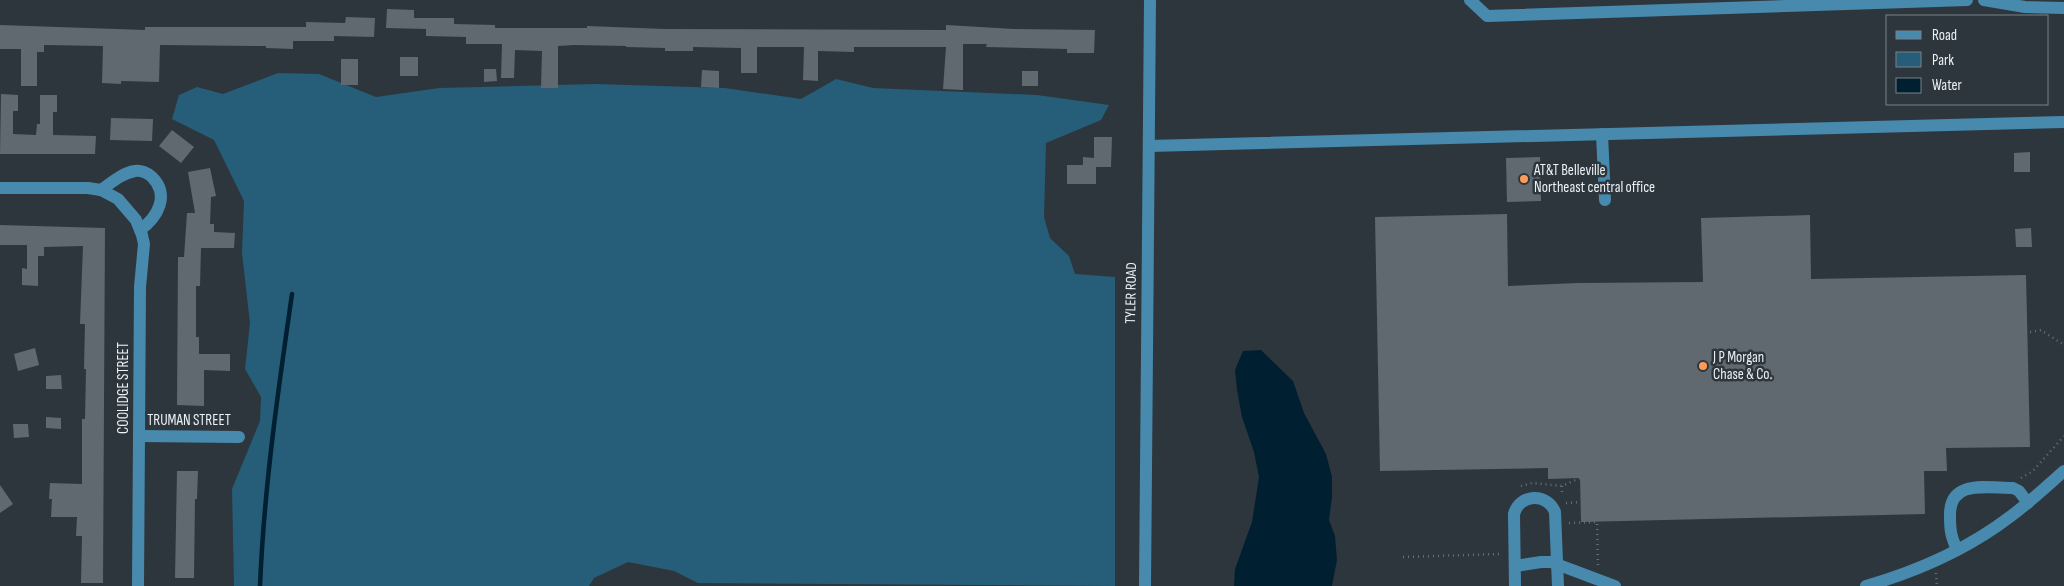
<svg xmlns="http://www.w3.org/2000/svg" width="2064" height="586" viewBox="0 0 2064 586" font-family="'Sofia Sans Condensed',sans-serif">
	<rect width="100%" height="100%" fill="#2d363c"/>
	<path fill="#265d79" d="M278 73 319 74 376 97 439 88 595 84 725 88 801 99 836 79 873 88 1037 95 1109 105 1101 120 1046 143 1044 217 1050 238 1069 256 1075 274 1115 277V586L698 583 674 571 628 562 594 578 589 586H234L232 489 260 421 261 397 245 369 250 323 242 253 244 201 214 140 172 119 179 95 197 87 223 94Z"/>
	<path fill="#002031" d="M1261 350 1293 381 1304 413 1326 454 1332 477V497L1329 520 1335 536 1337 560 1332 586H1234L1235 569 1252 522 1259 477 1254 452 1242 417 1237 390 1235 370 1243 351Z"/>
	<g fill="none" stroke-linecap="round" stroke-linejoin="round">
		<path stroke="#002031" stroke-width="4.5" d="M260 586C264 488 278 391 292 294"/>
	</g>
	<g fill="#5f696f">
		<path d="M387 9 414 10V18H454V24L495 25V28H587V26L665 29 946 30V25L1014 29 1095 30 1094 53H1067V49L986 47 987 44H963V90L943 89 946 47H854V52L818 51V81L803 80 804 47H757V73H741V48L693 47V51H665V48L626 47V46L574 45 558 46V88H541L542 51 515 50 514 78H501L502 44H466V37L426 36V29L386 28Z"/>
		<path d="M346 17 375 18 374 37 334 36V41H293V49L266 48V46L160 45 159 82 121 81V84L102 83 103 46 44 45V52H37V86H21V49H0V25L145 30V27H306V22L345 23Z"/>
		<rect x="400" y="57" width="18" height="19"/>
		<rect x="341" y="59" width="17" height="26"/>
		<path d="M484 69H496L497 81 484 82Z"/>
		<path d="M702 70 719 71V88L701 87Z"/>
		<rect x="1022" y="71" width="16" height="15"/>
		<path d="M1 94 18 95V111H13V134L36 135 37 124H40V95H57V112H53V135L96 136 95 154H0Z"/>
		<path d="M111 118 153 119 152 141 110 140Z"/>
		<path d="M172 130 194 147 181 163 159 146Z"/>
		<path d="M1094 137H1112L1111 167H1096V184H1067V165H1083V157L1094 158Z"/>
		<path d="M2030 152V172H2014V153Z"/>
		<path d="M1540 157 1541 201 1507 202 1506 158Z"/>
		<path d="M210 168 216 196 211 197 210 224H214V232L235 233 234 248H201L200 286H196V337H199V354H230V371L204 370V406L177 405 178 257H184L187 213H195L188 172Z"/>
		<path d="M1507 214 1508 286 1578 283 1703 282 1701 218 1810 215 1811 279 2026 275 2030 447 1946 448 1947 471H1924L1925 514 1581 522 1580 478 1548 479V468L1380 471 1375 217Z"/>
		<path d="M0 225 105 228 103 583H81L82 536H76L77 517H51L52 499H49L50 483 82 484V419H85L86 369H84L85 324H80L83 246 44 247V256H38V286L22 285V268L27 269V245H0Z"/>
		<path d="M2031 228 2032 247H2016L2015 229Z"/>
		<path d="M35 348 39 365 18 371 14 354Z"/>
		<path d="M61 375 62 389H46V376Z"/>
		<path d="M46 417 61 418V429L46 428Z"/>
		<path d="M13 424H28L29 437 14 438Z"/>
		<path d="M177 471H198L197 499H195L194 578H175Z"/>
		<path d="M0 485 13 504 0 513Z"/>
	</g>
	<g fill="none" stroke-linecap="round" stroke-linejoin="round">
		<g stroke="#687075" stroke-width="2.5" stroke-dasharray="1 4" stroke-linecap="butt">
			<path d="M2030 332 2041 330 2064 345"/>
			<path d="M2021 478 2033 471 2064 436"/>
			<path d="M1521 486 1532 483 1562 486 1580 478"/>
			<path d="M1562 486V496"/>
			<path d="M1566 503 1580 502"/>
			<path d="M1569 523 1597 522 1598 566"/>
			<path d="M1403 557 1500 554V552"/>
			<path d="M1936 573 1937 586"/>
		</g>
		<g stroke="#488aad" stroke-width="12">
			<path d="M1470 0 1487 16 1967 0"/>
			<path d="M1984 0 2025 7 2064 8"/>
			<path d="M1602 134 1605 200"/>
			<path d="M1149 146 2064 122"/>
			<path d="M0 188H88L101 190 118 199 136 220 142 235 144 244 140 287 138 586"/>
			<path d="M101 190C111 183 122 173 135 171 141 170 148 173 152 177 170 195 158 217 140 230"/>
			<path d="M139 436 239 437"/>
			<path d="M1957 550C1951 536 1950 531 1950 516 1949 479 1987 488 2013 488L2019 491 2028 503"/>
			<path d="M1515 566 1541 562H1551L1615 586"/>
			<path d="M1145 586 1150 0"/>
			<path d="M1515 586 1514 514C1519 494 1547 492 1555 512L1558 586"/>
			<path d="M1866 586C1918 571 1968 549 2011 516 2030 502 2047 486 2064 471"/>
		</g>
	</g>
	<g fill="#fe9c57" stroke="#2d363c" stroke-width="2">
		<circle cx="1524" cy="179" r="5"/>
		<circle cx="1703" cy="366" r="5"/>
	</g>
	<g text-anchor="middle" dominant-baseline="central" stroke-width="5" stroke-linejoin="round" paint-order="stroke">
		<g font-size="15" fill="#ebf1f5" stroke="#2d363c" text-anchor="start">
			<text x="1534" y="170">AT&amp;T Belleville<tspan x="1534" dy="17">Northeast central office</tspan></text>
			<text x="1713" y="357">J P Morgan<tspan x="1713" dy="17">Chase &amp; Co.</tspan></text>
		</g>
		<g font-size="15" fill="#ebf1f5" stroke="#2d363c">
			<text transform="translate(1131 293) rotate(-89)">TYLER ROAD</text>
			<text transform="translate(123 388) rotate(-90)">COOLIDGE STREET</text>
			<text x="189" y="420">TRUMAN STREET</text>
		</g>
	</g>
	<rect x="1886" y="15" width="162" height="90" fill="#2d363c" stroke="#798186"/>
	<rect x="1896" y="31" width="25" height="8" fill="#488aad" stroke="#798186"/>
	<text x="1932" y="40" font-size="15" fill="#ebf1f5">Road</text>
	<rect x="1896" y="52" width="25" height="15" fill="#265d79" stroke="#798186"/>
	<text x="1932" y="65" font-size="15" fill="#ebf1f5">Park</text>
	<rect x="1896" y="78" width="25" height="15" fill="#002031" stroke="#798186"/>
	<text x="1932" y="90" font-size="15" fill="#ebf1f5">Water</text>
</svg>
